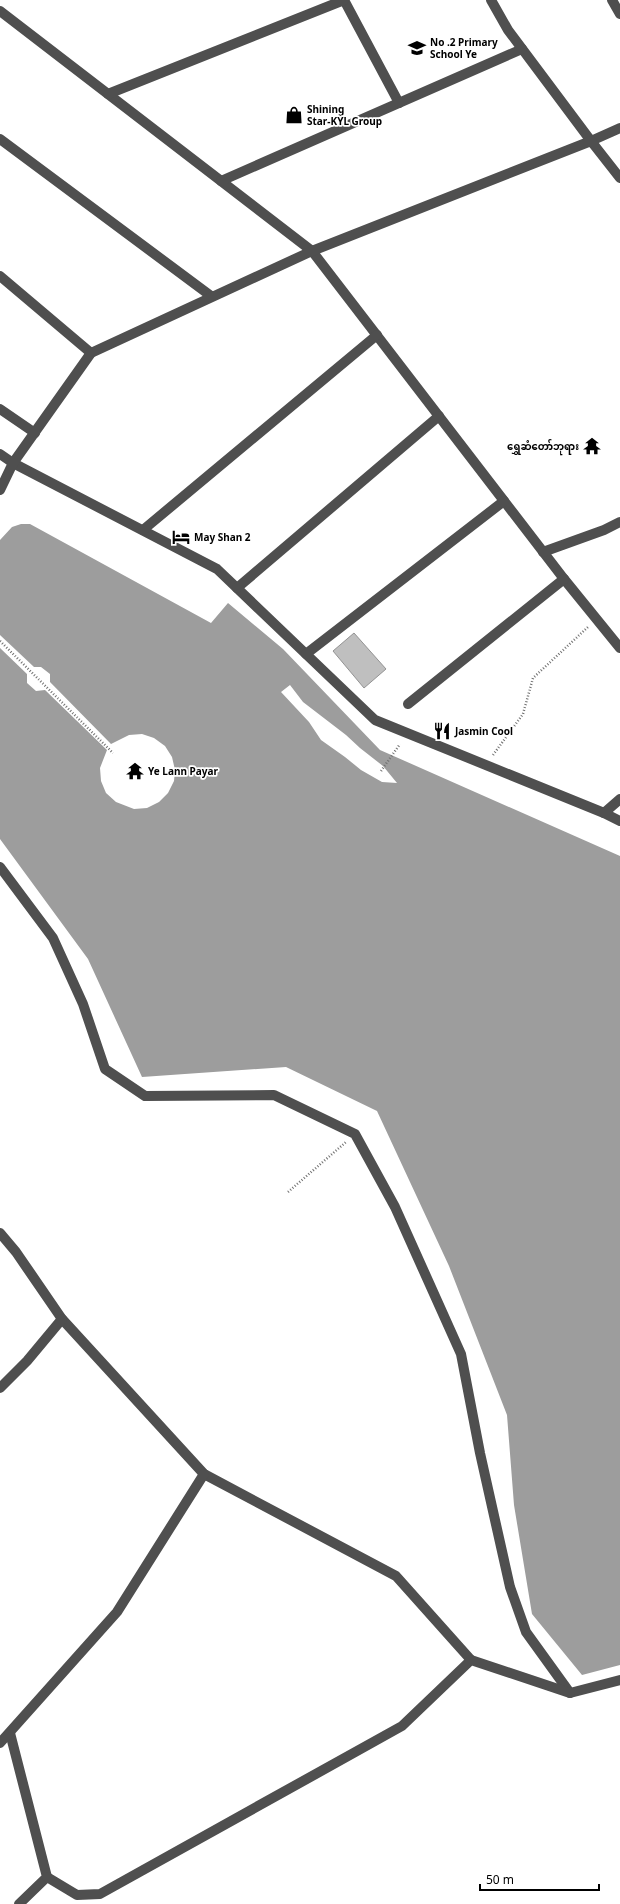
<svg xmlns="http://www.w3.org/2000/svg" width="620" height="1904" viewBox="0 0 620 1904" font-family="'Noto Sans','Noto Sans Myanmar',sans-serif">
	<rect width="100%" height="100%" fill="#fff"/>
	<path fill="#9d9d9d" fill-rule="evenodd" d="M21 524H30L211 623 228 603 283 649 380 750 620 856V1665L582 1675 532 1614 514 1505 507 1415 449 1266 377 1111 286 1067 142 1077 88 959 0 839V540L12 527ZM290 685 303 702 346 735 360 748 383 766 397 783 382 782 361 770 345 757 321 740 309 722 281 692Z"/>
	<path fill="#fff" d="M0 635 34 667H41L50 674V682L111 744 129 735 142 734 154 738 165 746 172 757 175 770 174 781 168 793 159 802 147 808 134 809 116 802 106 793 101 781 100 768 107 750 45 690 36 691 27 683V674L0 648Z"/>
	<path fill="#bfbfbf" stroke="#939393" d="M354 633 386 669 364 688 333 651Z"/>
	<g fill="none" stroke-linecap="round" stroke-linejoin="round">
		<g stroke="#717171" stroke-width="2.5" stroke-dasharray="1 2" stroke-linecap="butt">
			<path d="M0 641 113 753"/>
			<path d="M493 755 523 714 533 678 588 627"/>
			<path d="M381 771 400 744"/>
			<path d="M288 1192 346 1142"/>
		</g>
		<g stroke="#4f4f4f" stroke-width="10">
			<path d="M344 0 399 103"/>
			<path d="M491 0 508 30 591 141 620 128"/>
			<path d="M612 0 620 14"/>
			<path d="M0 11 312 251 564 579 620 648"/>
			<path d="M108 94 344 0"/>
			<path d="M0 139 211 296"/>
			<path d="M221 181 522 49"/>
			<path d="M0 276 91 353"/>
			<path d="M0 409 35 433"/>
			<path d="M0 454 13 463 217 569 375 720 604 813"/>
			<path d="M0 490 13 463 91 353 312 251 591 141 620 178"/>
			<path d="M143 530 377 335"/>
			<path d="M543 552 604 530 620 522"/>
			<path d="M237 588 439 416"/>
			<path d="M306 654 504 501"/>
			<path d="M408 704 564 579"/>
			<path d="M620 799 604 813 620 821"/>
			<path d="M0 867 53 938 83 1004 105 1069 145 1096 274 1095 355 1134 395 1207 461 1354 480 1453 510 1587 526 1632 570 1693 620 1680"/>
			<path d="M0 1233 16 1252 62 1319 204 1474 396 1576 471 1660"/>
			<path d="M0 1388 27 1361 62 1319"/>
			<path d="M10 1733 47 1877 19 1904"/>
			<path d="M0 1743 117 1612 204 1474"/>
			<path d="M47 1877 77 1895 100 1894 402 1726 471 1660 570 1693"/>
		</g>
	</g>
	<defs>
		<g id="school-bare" transform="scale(1.38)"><path d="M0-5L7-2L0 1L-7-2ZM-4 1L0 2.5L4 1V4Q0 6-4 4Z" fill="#000" stroke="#fff" stroke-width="2.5" paint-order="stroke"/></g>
		<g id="shop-bare" transform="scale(1.38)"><path d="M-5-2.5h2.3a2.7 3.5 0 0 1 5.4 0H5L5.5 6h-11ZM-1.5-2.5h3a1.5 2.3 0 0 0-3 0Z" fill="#000" stroke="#fff" stroke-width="2.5" paint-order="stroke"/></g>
		<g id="temple-bare" transform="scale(1.38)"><path d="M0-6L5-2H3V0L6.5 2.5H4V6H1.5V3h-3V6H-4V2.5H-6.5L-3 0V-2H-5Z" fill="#000" stroke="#fff" stroke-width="2.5" paint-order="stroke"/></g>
		<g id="hotel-bare" transform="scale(1.38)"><path d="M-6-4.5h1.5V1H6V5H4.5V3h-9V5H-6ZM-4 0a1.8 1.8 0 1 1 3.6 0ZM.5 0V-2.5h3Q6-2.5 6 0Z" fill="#000" stroke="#fff" stroke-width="2.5" paint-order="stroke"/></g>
		<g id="restaurant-bare" transform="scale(1.38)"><path d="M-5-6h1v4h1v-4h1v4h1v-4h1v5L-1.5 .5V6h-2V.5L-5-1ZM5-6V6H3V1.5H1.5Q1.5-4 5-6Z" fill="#000" stroke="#fff" stroke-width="2.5" paint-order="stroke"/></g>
	</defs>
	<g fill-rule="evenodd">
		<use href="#school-bare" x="417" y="48"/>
		<use href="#shop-bare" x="294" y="115"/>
		<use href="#temple-bare" x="592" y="446"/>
		<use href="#hotel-bare" x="181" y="537"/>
		<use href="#restaurant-bare" x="442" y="731"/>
		<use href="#temple-bare" x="135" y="771"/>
	</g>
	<g text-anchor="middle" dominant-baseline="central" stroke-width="3.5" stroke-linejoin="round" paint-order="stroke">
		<g font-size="10" font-weight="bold" fill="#000" stroke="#fff" text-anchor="start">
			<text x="430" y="42">No .2 Primary<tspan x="430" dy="12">School Ye</tspan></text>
			<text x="307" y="109">Shining<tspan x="307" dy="12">Star-KYL Group</tspan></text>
			<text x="579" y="446" text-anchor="end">ရွှေဆံတော်ဘုရား</text>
			<text x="194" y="537">May Shan 2</text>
			<text x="455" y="731">Jasmin Cool</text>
			<text x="148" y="771">Ye Lann Payar</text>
		</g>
	</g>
	<path d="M480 1884v6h119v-6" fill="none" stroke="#000000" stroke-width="2"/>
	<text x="486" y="1884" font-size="12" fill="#000000" stroke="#ffffff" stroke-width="3" paint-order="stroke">50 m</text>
</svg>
